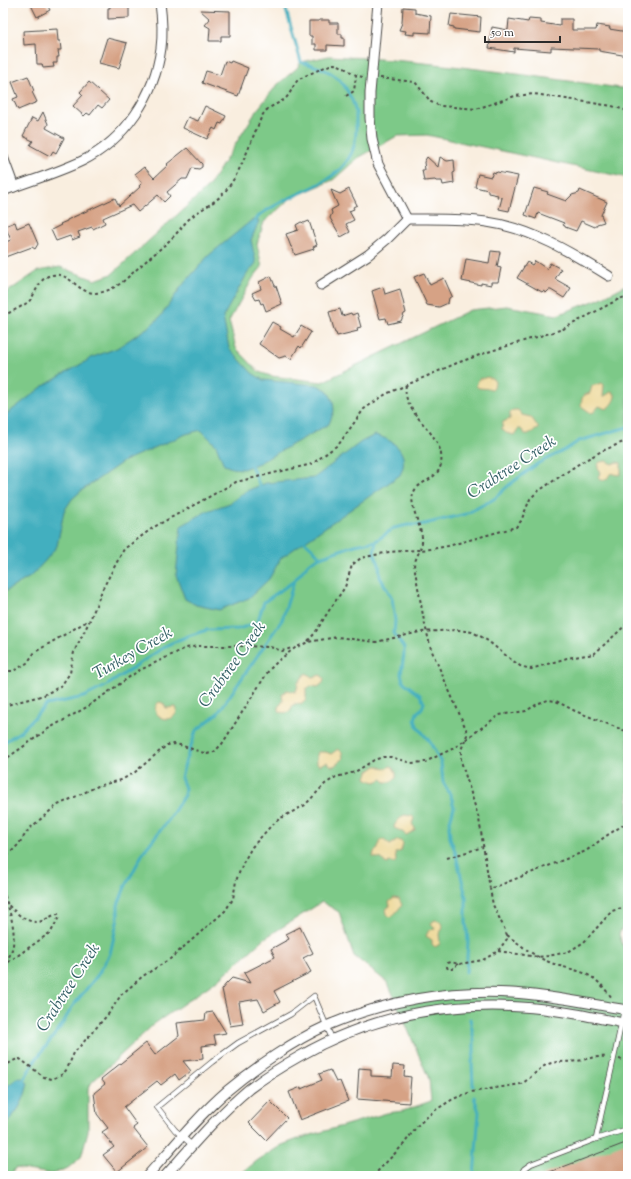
<svg xmlns="http://www.w3.org/2000/svg" width="631" height="1179" viewBox="0 0 631 1179" font-family="'Sorts Mill Goudy',serif">
	<rect width="100%" height="100%" fill="#fff"/>
	<filter id="ink" filterUnits="userSpaceOnUse"><feTurbulence type="fractalNoise" baseFrequency=".025" numOctaves="2"/><feDisplacementMap in="SourceGraphic" scale="8" xChannelSelector="R" yChannelSelector="G"/><feConvolveMatrix kernelMatrix="1 2 1 2 8 2 1 2 1" color-interpolation-filters="sRGB"/></filter>
	<filter id="wash" filterUnits="userSpaceOnUse"><feTurbulence type="fractalNoise" baseFrequency=".012" numOctaves="4" result="noise"/><feDisplacementMap in="SourceGraphic" scale="16" xChannelSelector="R" yChannelSelector="G"/><feGaussianBlur stdDeviation="0.9" result="paint"/><feColorMatrix in="noise" values="0 0 0 0 0 0 0 0 0 0 0 0 0 0 0 0 0 1.4 0 .05"/><feComposite in="paint" operator="in"/></filter>
	<g filter="url(#wash)">
		<rect width="100%" height="100%" fill="#f9eedf"/>
		<path fill="#7dc988" stroke="#547a5a" d="M329 56C429 60 529 76 628 89V178L427 135 397 136 358 158 333 180 291 198 264 222 257 244 262 267 253 278 229 321 236 348 259 372 271 376 322 382 470 310 507 306 557 315 599 299 628 284V916L619 934 628 960V1176H238L258 1160 282 1145 301 1138 387 1113 403 1111 431 1101 429 1079 388 983 354 956 339 912 322 902 265 938 219 979 154 1024 92 1082 88 1089V1131L81 1157 68 1168 52 1174 15 1168 10 1176H3V295L38 271 60 267 95 280 112 274 209 186 257 110 277 85 297 68 301 62Z"/>
		<g fill="#eeda9e" stroke="#8c8264">
			<path d="M487 377 493 379 495 382 494 387 492 389 479 388 476 386 478 380 480 378 482 379Z"/>
			<path d="M602 383 604 385 603 397 611 392 615 394C616 399 610 407 606 409L599 406 594 412 591 413 581 406C582 396 582 396 590 393L592 386Z"/>
			<path d="M513 410H518L522 415 531 417 538 427V429L528 434H525L521 429H518L514 435 506 433 502 429 503 422 510 419V413Z"/>
			<path d="M606 461 612 464 617 462 621 463V474L618 475 611 473C607 477 609 481 600 480L598 477 600 473C598 468 596 466 600 462Z"/>
			<path d="M306 673 312 677 321 675 324 679 323 683 318 687 311 686 306 689V700L303 703 294 704C289 711 290 714 280 712L278 708 283 701 282 694 287 690 295 692 297 689 298 683Z"/>
			<path d="M159 702 163 703 166 708 176 707 177 711C172 728 146 714 159 702Z"/>
			<path d="M338 749 342 752 343 759 334 766H331L327 762 320 765 317 763V755L318 752H326L331 754Z"/>
			<path d="M376 766H379L384 769 391 766 393 767 396 773V778L391 782H385L382 779 375 782 367 779 366 777 369 771Z"/>
			<path d="M404 815 412 816 414 818 412 824 415 828 414 831 406 835 401 831 394 828C394 823 401 818 404 815Z"/>
			<path d="M381 840H384L390 845 398 840 402 842 403 844 401 851 395 853 396 861 394 863 389 862 388 864 385 863 382 859 373 857 374 852 378 849 379 842Z"/>
			<path d="M394 898 399 899 402 905 393 916 390 917 387 914 386 909 390 906 389 902Z"/>
			<path d="M435 920 440 921 443 928 439 934 440 944 435 947 432 944V940L426 936 429 930 435 929 431 923Z"/>
		</g>
		<g fill="#42afbf" stroke="#366d75">
			<path d="M252 220H256L259 221 251 240 256 263 247 274 223 317 229 348 252 373 263 380 317 385 327 390 333 401 334 411 329 424 259 463 243 469 232 468 224 465 216 445 201 430 186 434 124 461 81 491 72 499 64 511 57 546 45 561 30 577 6 591 3 590V417L42 387 93 357 117 348 150 326 161 316 181 287 208 256Z"/>
			<path d="M375 435C395 440 411 454 400 475L281 558 269 579 249 598 219 610 196 605 185 599 176 575 181 526 207 511 230 503 246 491 266 483 314 478 361 442Z"/>
			<path d="M18 1078H22L28 1083C23 1106 17 1111 3 1128V1089Z"/>
		</g>
		<g fill="none" stroke-linecap="round" stroke-linejoin="round">
			<g stroke="#42afbf" stroke-width="3">
				<path d="M254 222C261 212 268 210 278 204 311 186 356 177 356 130 356 119 357 110 352 100 349 95 347 89 343 84 334 71 316 66 301 62L284 3"/>
				<path d="M250 463 261 489"/>
				<path d="M302 539 313 549 320 557"/>
				<path d="M376 541 374 553 379 564 380 577 392 598 395 621 394 633 404 648V654L401 674 403 681 407 685 420 695 424 703 422 708 417 713 415 719 417 726 430 742 441 763 443 782 451 796 454 807 449 825 450 838 455 851 466 897V921L468 941 466 973"/>
				<path d="M3 743 21 731 46 705 84 697 106 686 167 645 188 636 207 630 238 629 257 623 264 602 294 581"/>
				<path d="M470 1019 474 1040V1052L472 1062 473 1086"/>
				<path d="M23 1081 34 1062 62 1025 72 1007 97 976 110 954 118 918V905L125 887 144 851 170 818 184 795 185 788 181 778 185 763 196 731 218 713 282 620 294 581 309 563 320 557 355 545 376 541 394 528 408 525H420L466 514 494 499 509 485 537 464 565 450 579 441 628 427"/>
				<path d="M474 1176 479 1112 474 1097"/>
			</g>
		</g>
		<g id="blocks">
			<g fill="#d6a285">
				<path d="M30 3H46L50 10 37 17Z"/>
				<path d="M110 3H129V18L108 19V8H110Z"/>
				<path d="M403 7 415 8V13L431 16 430 33 414 32V35L405 34 406 31 399 30 402 23Z"/>
				<path d="M200 10 230 11V36H221V41H209L210 28 205 25 210 19Z"/>
				<path d="M451 14 481 17 480 32 454 29V27L449 26Z"/>
				<path d="M509 19 528 22 529 19 541 20V23L560 26V19H572V30H596L597 25 610 27 609 29 628 32V56L599 51V49L551 47V51L514 48V52L489 48 492 27 508 30Z"/>
				<path d="M319 20H329V23H338V34H342V38H344V46L327 45V50H316V44H312V36H309V21H319Z"/>
				<path d="M57 29 58 41H60L61 50H58L59 57H57V63H53L54 67 43 68 42 64H37L36 44 24 45 23 31Z"/>
				<path d="M107 38 127 43 119 68 99 63Z"/>
				<path d="M225 61 230 63 231 61 248 68 238 96 202 83 206 71 220 75Z"/>
				<path d="M28 76 34 91 32 92 37 102 18 110 13 99 18 97 12 82Z"/>
				<path d="M89 82 109 100 102 108 98 105 90 115 87 113 84 116 73 106 83 95 80 92Z"/>
				<path d="M205 106 226 116 222 124 219 123 216 130 213 128 207 139 183 128 188 117 198 121Z"/>
				<path d="M43 112 48 124 46 128 64 138 56 153 53 151 50 156 30 145 33 141 23 136 32 118 38 121Z"/>
				<path d="M187 148 202 164V167L199 169 192 168 187 179H182L167 192 170 196 164 202 158 195 138 212 132 205 103 218 105 223 93 229 92 227 78 232 80 237 72 240 70 236 56 241 51 230 61 225 60 224 67 221V220L115 198 119 206 140 187 139 186 142 183 135 174 144 167 154 178 168 165 167 164Z"/>
				<path d="M427 157 438 167 440 157 447 161 454 160 455 172 453 173 454 183 443 185 442 181H436L435 180 424 181 422 170H425L424 162Z"/>
				<path d="M493 172 496 173 497 172 518 176 509 211 499 209 502 198 497 197 498 195 488 193V190L475 187 478 174 491 177Z"/>
				<path d="M534 188 548 192 547 194 566 201 572 195 579 193 580 190 607 202 601 215 604 222 597 224 595 227 581 221 576 231 565 227V226L563 225 564 223 538 213 536 219 525 215Z"/>
				<path d="M349 189 357 205 353 207 354 209 349 211 354 220 346 224 350 232 341 237 330 218 332 213 331 210 338 206 331 190 340 194Z"/>
				<path d="M309 221 317 245 313 247 314 249 295 255 292 247H291L286 234 298 230 296 225 301 222 304 223Z"/>
				<path d="M15 222 17 228 29 223 38 244 35 249 32 247 5 257 3 252V243L11 240 5 226Z"/>
				<path d="M491 251 500 252 497 267 501 268 498 282H491V285L481 283V285L462 281 466 259 489 263Z"/>
				<path d="M535 261 547 269 550 263 561 269 555 279 571 288 564 298 551 290H549L546 293 543 291 542 292 517 278 527 262 532 265Z"/>
				<path d="M424 273 430 285 444 278 452 296 449 298 448 303 439 307 427 305 414 277Z"/>
				<path d="M271 276 275 286H276L282 304 266 311 263 303 261 304 259 299 256 300 252 293 261 289 259 282Z"/>
				<path d="M383 287 385 294 400 289 406 313 404 314 401 321 388 324 386 318 380 319 372 291Z"/>
				<path d="M340 309 342 316 351 313 352 315 357 313 361 327 357 328 358 331 337 336 336 333H335L329 312Z"/>
				<path d="M272 322 281 327 280 329 294 337 301 326 311 332 301 348 299 346 291 359 286 356 279 358 259 344Z"/>
				<path d="M300 927 313 953 303 958 311 972 274 991 280 1002 264 1011 258 999 239 1002 243 1024 230 1026 222 989 226 984 232 978 250 983 244 973 275 957 271 949 289 939 286 934Z"/>
				<path d="M213 1012 226 1033 214 1035 216 1044 202 1046 203 1059 183 1061 191 1071 179 1080 175 1074 161 1085 157 1081 124 1107 137 1125 133 1128 148 1147 117 1172 103 1155 114 1147 102 1132 108 1128 97 1114 94 1093 105 1084 101 1079 146 1043 155 1055 179 1036 177 1023 205 1020 206 1013Z"/>
				<path d="M393 1065 405 1066 404 1076 411 1077 409 1103 357 1099 359 1068 371 1069V1076L392 1077Z"/>
				<path d="M330 1070 336 1082 340 1081 348 1101 300 1120 289 1092 301 1087V1089L322 1080 319 1074Z"/>
				<path d="M270 1101 287 1118 266 1140 249 1123Z"/>
				<path d="M628 1142V1176H542V1175Z"/>
			</g>
		</g>
	</g>
	<g filter="url(#ink)">
		<use href="#blocks" fill-opacity="0" stroke="#4a4846" stroke-width="1"/>
		<g fill="none" stroke-linecap="round" stroke-linejoin="round">
			<g stroke="#4a4846" stroke-width="6">
				<g id="lane">
					<path d="M596 1139C605 1095 616 1053 624 1009"/>
					<path d="M192 1145 175 1130 157 1107 212 1062 238 1043 291 1014 314 996 332 1039"/>
					<path d="M520 1176 524 1169 531 1164 596 1139 628 1129"/>
				</g>
			</g>
			<g stroke="#4a4846" stroke-width="11">
				<g id="street">
					<path d="M378 3 370 93V118L372 139 378 164 407 219"/>
					<path d="M3 157 14 187"/>
					<path d="M3 191C29 181 57 173 82 161 125 140 155 95 161 48 163 33 162 18 160 3"/>
					<path d="M407 219C433 219 460 218 487 222 531 228 572 253 609 276"/>
					<path d="M321 285 368 255 387 239 407 219"/>
					<path d="M147 1176C173 1147 198 1116 228 1090 254 1068 295 1040 326 1026 384 1001 449 989 512 993 551 995 589 1004 628 1010"/>
					<path d="M165 1176C192 1146 218 1115 249 1089 265 1077 282 1066 300 1056 368 1017 441 1002 521 1007 556 1009 593 1017 628 1024"/>
				</g>
			</g>
			<g stroke="#4a4846" stroke-width="2" stroke-dasharray="3 3" stroke-linecap="butt">
				<path d="M380 78 415 82 431 102 440 106 476 109 515 96 534 94 612 106 628 111"/>
				<path d="M346 96 354 91 356 76"/>
				<path d="M3 316C10 312 27 305 31 299 37 290 40 277 52 275 77 271 79 309 118 285 125 281 131 274 137 269 149 258 162 248 173 237 179 231 183 225 189 219 201 208 217 203 227 189 240 172 247 152 255 132 258 127 260 118 264 113 269 106 279 104 286 98 291 93 293 85 298 80 300 78 331 64 333 64 343 64 351 75 363 77"/>
				<path d="M406 385C401 412 437 429 441 454 445 482 418 478 413 494 409 507 424 531 422 542 421 550 416 557 414 565L424 621 431 649 466 729 467 735 461 750V761L479 819 490 889 586 851 606 836 628 822"/>
				<path d="M308 641 315 633 328 612 345 587 352 565 361 558 389 552 432 549 448 546 516 527 521 521 530 499 537 492 580 463 602 451 628 440"/>
				<path d="M3 671H13L27 663 35 652 89 620"/>
				<path d="M3 706 44 695 61 686 70 673 74 652 90 620 103 588 124 549 154 527 236 482 312 464 339 444 364 409 386 394 457 363 491 351 563 329 619 299 628 296"/>
				<path d="M3 761 48 729 87 707 138 671 186 648 199 646H245L270 647 282 651 292 648"/>
				<path d="M447 858 483 847"/>
				<path d="M3 860 18 845 29 829 56 806 98 786 121 780 134 773 167 745 174 744 180 745 207 754 214 752 222 744 269 670 279 660 295 648 308 642 337 637 376 642 420 632 458 630 472 632 480 636 488 641 509 658 520 666 531 669 567 658 594 654 628 623"/>
				<path d="M3 890C10 914 22 941 5 963"/>
				<path d="M507 935C522 946 532 955 549 962 562 968 578 969 590 976 599 981 606 990 612 998"/>
				<path d="M498 951 538 957 548 956 568 952 584 942 612 911 628 906"/>
				<path d="M458 964 452 969H448L447 967 448 963 451 962 459 964 483 960 498 951 507 939V935L505 930 493 905 490 889"/>
				<path d="M3 966 51 932 59 917 58 914H57C51 916 47 919 42 921 29 926 13 911 6 902"/>
				<path d="M619 1059 628 1061"/>
				<path d="M3 1067 15 1060 20 1059 44 1077 52 1079 63 1074 67 1069 74 1053 110 1012 121 995 143 976 170 959 225 911 233 899 236 881 243 863 252 847 270 827 279 819 305 805 325 784 336 777 355 772 374 760 383 757H391L411 763 425 762 454 748 499 715 526 711 539 703 548 700 556 701 575 711 628 732"/>
				<path d="M373 1176 404 1144 417 1126 434 1111 453 1099 471 1092 521 1084C530 1079 537 1070 546 1065 556 1060 566 1063 577 1061 589 1059 593 1056 607 1057"/>
			</g>
			<use href="#lane" stroke="#fff" stroke-width="4.5"/>
			<use href="#street" stroke="#fff" stroke-width="9"/>
		</g>
	</g>
	<g text-anchor="middle" dominant-baseline="central" stroke-width="3.5" stroke-linejoin="round" paint-order="stroke">
		<g font-size="17" font-style="italic" fill="#346066" stroke="#fff">
			<text transform="translate(512 468) rotate(-33)">Crabtree Creek</text>
			<text transform="translate(133 654) rotate(-30)">Turkey Creek</text>
			<text transform="translate(233 665) rotate(-54)">Crabtree Creek</text>
			<text transform="translate(69 988) rotate(-57)">Crabtree Creek</text>
		</g>
	</g>
	<rect width="631" height="1179" fill="none" stroke="#fff" stroke-width="16"/>
	<path d="M485 36v6h75v-6" fill="none" stroke="#2b2b2b" stroke-width="2"/>
	<text x="491" y="36" font-size="12" fill="#2b2b2b" stroke="#ffffff" stroke-width="3" paint-order="stroke">50 m</text>
</svg>
